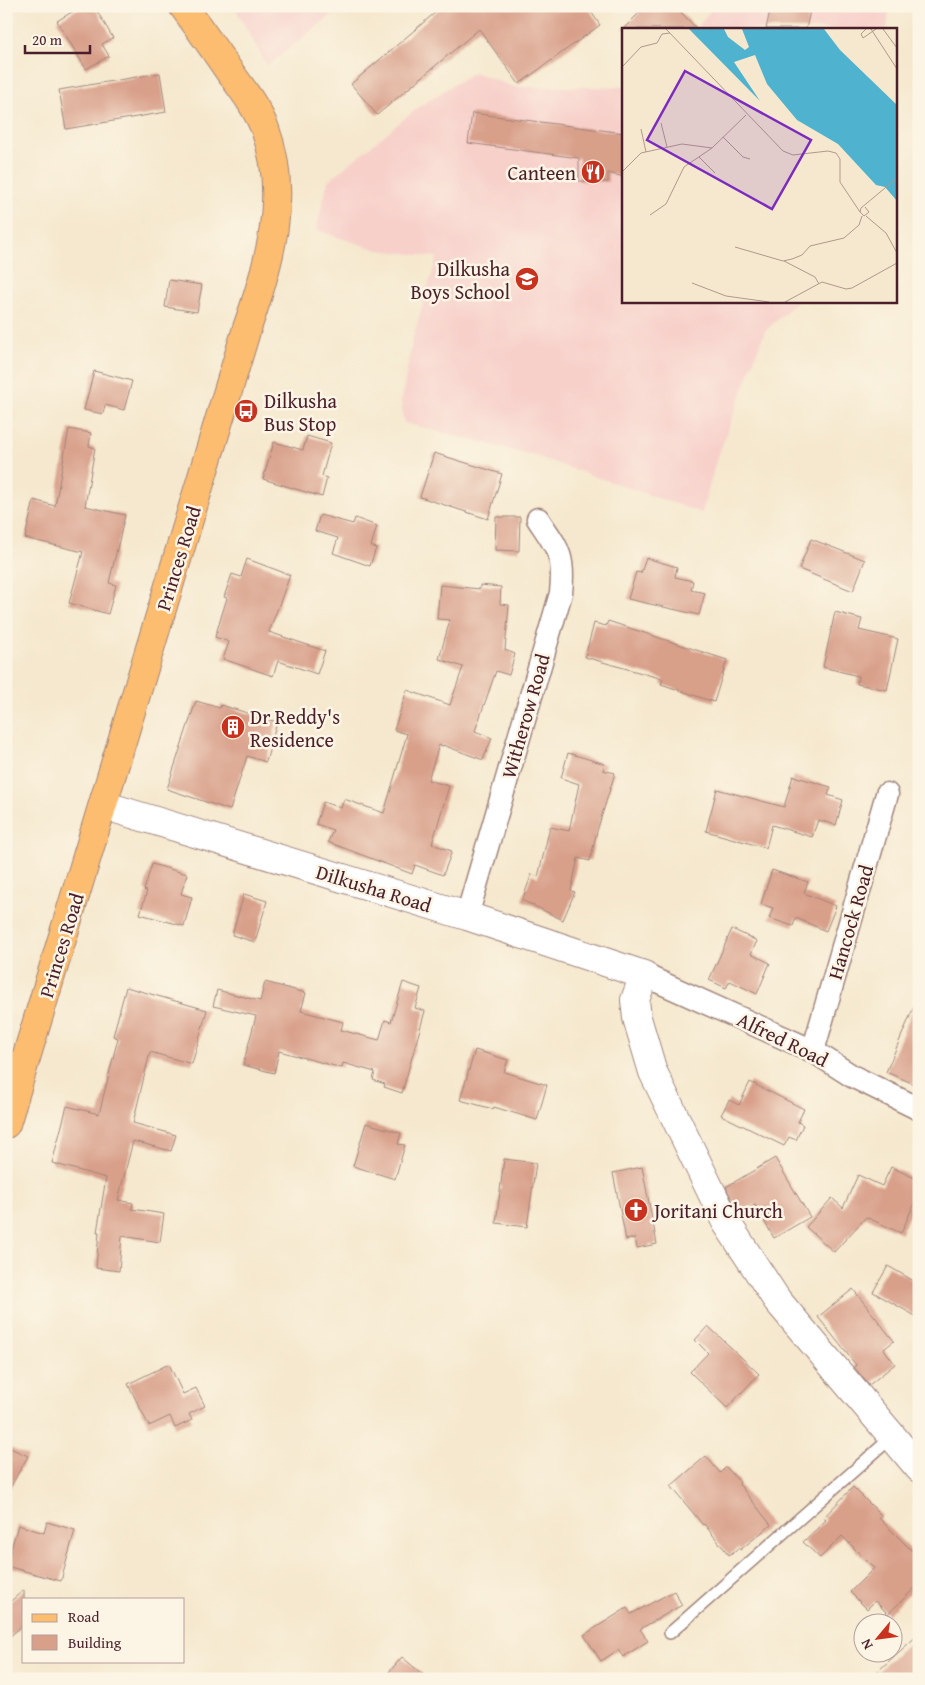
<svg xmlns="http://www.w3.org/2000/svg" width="925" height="1685" viewBox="0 0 925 1685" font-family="'Gentium Book Plus',serif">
	<rect width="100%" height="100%" fill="#fcf5e5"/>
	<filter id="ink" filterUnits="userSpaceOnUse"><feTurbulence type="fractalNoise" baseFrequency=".02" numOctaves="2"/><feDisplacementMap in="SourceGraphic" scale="10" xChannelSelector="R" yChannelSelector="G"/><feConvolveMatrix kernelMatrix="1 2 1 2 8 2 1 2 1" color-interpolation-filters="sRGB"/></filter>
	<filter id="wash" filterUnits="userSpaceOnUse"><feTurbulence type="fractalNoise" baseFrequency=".0096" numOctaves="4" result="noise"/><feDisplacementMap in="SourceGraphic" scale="20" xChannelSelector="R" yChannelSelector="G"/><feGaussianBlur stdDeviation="1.12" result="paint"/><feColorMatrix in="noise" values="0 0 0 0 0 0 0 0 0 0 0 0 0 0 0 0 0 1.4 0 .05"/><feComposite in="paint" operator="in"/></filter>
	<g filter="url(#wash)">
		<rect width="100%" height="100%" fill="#f5e8ce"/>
		<g fill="#f7d0ca">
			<path d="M234 6H343L267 66Z"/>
			<path d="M714 6H890L887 29H696Z"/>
			<path d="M474 72 514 87H624V301H798L765 331 715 464 702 513 535 456 404 423 401 402 413 337 437 257 378 250 316 230 328 181 420 106Z"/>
		</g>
		<g id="blocks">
			<g fill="#d89f89">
				<path d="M82 6H94L113 38 102 44 109 56 86 69 57 21Z"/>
				<path d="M443 6H587L600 25 519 84 479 29 377 115 351 84Z"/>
				<path d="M646 6H675L697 29H623Z"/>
				<path d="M771 6H811L806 29H766Z"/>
				<path d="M160 73 166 112 66 129 59 90Z"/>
				<path d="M472 113 624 133V177L608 173V182L579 181V158L468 143Z"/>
				<path d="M169 280 202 285 197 312 165 307Z"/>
				<path d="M94 371 132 381 124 410 105 405 103 414 84 410Z"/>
				<path d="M69 429 91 433 89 446 95 448 85 506 125 515 109 583 116 585 108 614 69 603 83 552 25 538 34 500 55 506Z"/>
				<path d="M307 436 331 443 322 476 327 478 322 497 263 479 274 442 303 450Z"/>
				<path d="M434 453 502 474 488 519 420 497Z"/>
				<path d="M320 515 353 524 355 518 377 526 371 546 376 548 370 566 333 553 338 538 315 531Z"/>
				<path d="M496 517H520L519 551 495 550Z"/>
				<path d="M811 539 865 560 853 591 799 569Z"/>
				<path d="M646 558 677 567 675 577 693 581 691 590 705 593 699 615 628 599 636 572 641 573Z"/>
				<path d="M247 559 290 575 269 632 325 651 317 674 278 661 273 676 223 659 229 642 215 637 227 598 224 597 232 574 241 577Z"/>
				<path d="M440 585 480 589V585L501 587 500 604 509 605 505 650 515 654 509 675 496 671 475 731 492 738 483 760 443 745V746L439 745 428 780 449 786 432 844 452 851 443 875 415 865 412 874 328 842 333 830 316 824 323 802 341 808 344 799 384 813 407 734 394 730 407 690 450 705 463 667 439 659 450 620 437 619Z"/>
				<path d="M835 612 862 619 859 630 898 639 887 690 857 684 858 676 823 667Z"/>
				<path d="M608 621 727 660 714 702 661 684 663 679 585 657 594 623 606 626Z"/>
				<path d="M196 701 220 708 221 705 277 722 266 762 247 756 230 810 167 789Z"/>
				<path d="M568 753 605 764 603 770 615 773 597 831 590 861 578 858 571 891 575 892 563 920 522 900 532 874 538 877 550 827 569 831 579 784 561 778Z"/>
				<path d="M793 776 831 787 828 795 843 800 836 825 818 820 812 837 772 825 766 848 706 831 717 789 784 807Z"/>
				<path d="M152 864 187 874 181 894 192 897 184 926 140 914 147 891 144 890Z"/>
				<path d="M772 870 808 882 804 893 836 906 826 931 796 918 793 926 769 918 773 908 761 904Z"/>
				<path d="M244 894 267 901 255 942 232 935Z"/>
				<path d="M732 929 757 941 751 954 770 963 757 994 730 981 726 988 709 980Z"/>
				<path d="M265 982 306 993 301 1011 343 1022 341 1030 379 1040 385 1020 391 1022 403 982 421 988 415 1008 425 1011 402 1093 384 1087 385 1084 373 1080 375 1072 343 1063 342 1068 279 1051 274 1073 243 1065 256 1016 213 1006 217 990 260 1001Z"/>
				<path d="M126 987 207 1010 192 1064 150 1052 133 1123 176 1135 171 1151 133 1141 118 1200 133 1203 132 1209 164 1214 160 1242 122 1236 119 1271 96 1268 99 1232H97L106 1178 52 1163 67 1106 99 1114 118 1038 113 1036Z"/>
				<path d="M919 995V1086L886 1072Z"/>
				<path d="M475 1050 508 1060 504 1072 547 1085 537 1120 494 1107 493 1109 460 1100Z"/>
				<path d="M750 1082 804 1109 798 1122 803 1125 796 1140 789 1137 784 1146 721 1115 729 1100 739 1105Z"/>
				<path d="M366 1123 401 1133 398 1144 405 1145 395 1179 353 1166Z"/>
				<path d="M775 1158 810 1217 774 1238 755 1205 739 1214 726 1187Z"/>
				<path d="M504 1159 536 1163 527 1227 496 1223Z"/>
				<path d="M642 1167 657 1244 637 1248 635 1238 626 1240 613 1173Z"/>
				<path d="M891 1167 919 1180V1193L901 1233 866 1217 834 1252 806 1227 832 1198 843 1208 858 1175 882 1186Z"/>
				<path d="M888 1266 919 1284V1318L873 1292Z"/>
				<path d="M853 1289 894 1341 884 1349 895 1364 869 1385 854 1367 856 1365 818 1317Z"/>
				<path d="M708 1326 759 1374 727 1408 690 1372 708 1353 695 1340Z"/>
				<path d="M169 1364 183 1394 196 1388 205 1406 189 1414 192 1420 175 1428 170 1416 149 1426 128 1384Z"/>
				<path d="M6 1446 28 1456 6 1495Z"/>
				<path d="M706 1456 720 1473 726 1467 740 1482 739 1484 771 1525 740 1550 739 1548 729 1555 704 1524 703 1525 671 1486Z"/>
				<path d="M853 1487 882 1516 879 1518 919 1558V1584L888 1614 875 1601 867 1609 850 1592 874 1568 842 1536 820 1558 803 1542 826 1520 823 1518Z"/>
				<path d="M47 1522 75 1530 61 1581 6 1566 18 1525 44 1533Z"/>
				<path d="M24 1590V1624L6 1640V1605Z"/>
				<path d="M674 1591 682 1605 640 1629 648 1641 623 1657 618 1650 601 1661 584 1635 627 1608 631 1614Z"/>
				<path d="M919 1634V1679H869Z"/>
				<path d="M402 1657 428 1679H383Z"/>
			</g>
		</g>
	</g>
	<g filter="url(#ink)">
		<use href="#blocks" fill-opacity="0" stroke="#a0847c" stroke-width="1"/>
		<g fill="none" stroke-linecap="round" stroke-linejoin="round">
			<g stroke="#a0847c" stroke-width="14">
				<path id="service" d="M670 1633 892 1437"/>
			</g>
			<g stroke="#a0847c" stroke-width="25">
				<g id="minor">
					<path d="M467 916 561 593C565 555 558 549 538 519"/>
					<path d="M644 975 813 1051 852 1076 919 1109"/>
					<path d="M813 1051 887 794"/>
				</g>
			</g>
			<g stroke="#a0847c" stroke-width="30">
				<path id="tertiary" d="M103 805 467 916 644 975 635 1000 637 1018 653 1072 726 1222 777 1300 919 1468"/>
			</g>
			<g stroke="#a0847c" stroke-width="30">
				<path id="primary" d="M6 1124 247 328C269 265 290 195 265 129 257 108 243 90 229 71 214 49 199 28 183 6"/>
			</g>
			<use href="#service" stroke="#fff" stroke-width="11"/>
			<use href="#minor" stroke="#fff" stroke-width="22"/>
			<use href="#tertiary" stroke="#fff" stroke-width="28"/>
			<use href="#primary" stroke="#fcbd6f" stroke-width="28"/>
		</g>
	</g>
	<defs>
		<g id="restaurant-disc" transform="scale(1.25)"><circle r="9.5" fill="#c8321e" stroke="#fcf5e5"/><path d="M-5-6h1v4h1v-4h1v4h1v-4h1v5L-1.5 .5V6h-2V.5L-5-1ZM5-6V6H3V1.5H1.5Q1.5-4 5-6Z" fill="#fff"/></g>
		<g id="school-disc" transform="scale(1.25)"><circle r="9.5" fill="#c8321e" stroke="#fcf5e5"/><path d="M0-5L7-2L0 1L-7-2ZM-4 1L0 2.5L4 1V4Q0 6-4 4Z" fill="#fff"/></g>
		<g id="bus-disc" transform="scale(1.25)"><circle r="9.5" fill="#c8321e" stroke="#fcf5e5"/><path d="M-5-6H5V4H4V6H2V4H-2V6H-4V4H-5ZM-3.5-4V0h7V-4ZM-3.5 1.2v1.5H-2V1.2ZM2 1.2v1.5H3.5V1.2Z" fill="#fff"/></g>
		<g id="building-disc" transform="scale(1.25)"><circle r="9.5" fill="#c8321e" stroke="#fcf5e5"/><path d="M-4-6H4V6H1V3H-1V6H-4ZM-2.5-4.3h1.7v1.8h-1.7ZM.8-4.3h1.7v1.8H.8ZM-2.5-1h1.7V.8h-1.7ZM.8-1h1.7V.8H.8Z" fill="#fff"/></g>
		<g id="church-disc" transform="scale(1.25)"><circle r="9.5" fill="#c8321e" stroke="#fcf5e5"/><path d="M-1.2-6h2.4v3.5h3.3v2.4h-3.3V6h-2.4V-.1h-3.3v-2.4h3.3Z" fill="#fff"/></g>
	</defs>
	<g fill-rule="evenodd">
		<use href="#restaurant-disc" x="593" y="172"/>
		<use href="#school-disc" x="527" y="279"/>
		<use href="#bus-disc" x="246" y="411"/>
		<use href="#building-disc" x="233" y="727"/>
		<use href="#church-disc" x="636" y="1210"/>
	</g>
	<g text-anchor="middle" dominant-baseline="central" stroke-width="5" stroke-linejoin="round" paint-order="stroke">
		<g font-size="20" fill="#4a1f2b" stroke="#fcf5e5" text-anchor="start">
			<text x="576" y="172" text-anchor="end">Canteen</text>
			<text x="510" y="268" text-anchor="end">Dilkusha<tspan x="510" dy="23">Boys School</tspan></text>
			<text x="264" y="400">Dilkusha<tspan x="264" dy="23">Bus Stop</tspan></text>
			<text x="250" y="716">Dr Reddy's<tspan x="250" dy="23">Residence</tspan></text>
			<text x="654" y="1210">Joritani Church</text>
		</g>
		<g font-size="20" fill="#4a1f2b" stroke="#fcf5e5">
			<text transform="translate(178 558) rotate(-73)">Princes Road</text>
			<text transform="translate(525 716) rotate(-74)">Witherow Road</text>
			<text transform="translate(374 888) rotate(17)">Dilkusha Road</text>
			<text transform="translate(850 922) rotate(-74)">Hancock Road</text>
			<text transform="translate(61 945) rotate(-73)">Princes Road</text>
			<text transform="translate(783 1039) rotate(26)">Alfred Road</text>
		</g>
	</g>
	<g transform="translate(622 28)">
		<rect width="275" height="275" fill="#f5e8ce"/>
		<path d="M67 1H102L106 9 123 22 127 19 120 1H202L218 22 275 77V173L263 159 254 157 216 116 175 92 145 56 133 27 112 34 138 73Z" fill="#4fb2ce"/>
		<path fill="none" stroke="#b1988d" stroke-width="1" d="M44 1 161 123 171 127 206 123 214 125 218 131V154L238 184M244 1 239 6 241 10 254 1M249 1 275 41M261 1 275 20M0 39 19 19 35 15 40 6 48 5M39 95 45 119M19 101 24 124M101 109 121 129 128 131M77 129 93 145M0 144 19 125 60 116 90 120M243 179 247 184 242 188 238 184 239 180 275 150M28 187 44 176 62 139 90 120 124 87M244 188 264 205 275 225M113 219 161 233 170 231 180 227 188 218 222 210 237 197 240 188M162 233 193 249 197 256M70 255 104 268 147 274M163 274 200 254 224 261 230 260 275 235"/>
		<path fill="#7b2cbf" fill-opacity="0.15" stroke="#7b2cbf" stroke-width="2.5" d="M63 43 189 112 150 181 25 112Z"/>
		<rect width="275" height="275" fill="none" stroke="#4a1f2b" stroke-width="2.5"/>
	</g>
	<rect width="925" height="1685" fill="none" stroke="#fcf5e5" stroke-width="25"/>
	<rect x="22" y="1598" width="162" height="65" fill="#fcf5e5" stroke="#b59f9b"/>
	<rect x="32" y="1614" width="25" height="8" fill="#fcbd6f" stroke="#b59f9b"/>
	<text x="68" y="1622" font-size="15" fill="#4a1f2b">Road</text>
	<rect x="32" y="1635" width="25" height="15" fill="#d89f89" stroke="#b59f9b"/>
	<text x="68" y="1648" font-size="15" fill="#4a1f2b">Building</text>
	<g transform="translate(878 1638) rotate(241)"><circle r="24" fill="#fcf5e5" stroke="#b59f9b"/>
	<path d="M0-4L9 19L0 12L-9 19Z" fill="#c8321e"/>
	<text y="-8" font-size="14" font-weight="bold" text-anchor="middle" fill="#4a1f2b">N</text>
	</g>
	<path d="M25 45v8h65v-8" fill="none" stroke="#4a1f2b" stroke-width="2.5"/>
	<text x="32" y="45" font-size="15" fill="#4a1f2b" stroke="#fcf5e5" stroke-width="4" paint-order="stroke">20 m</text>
</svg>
